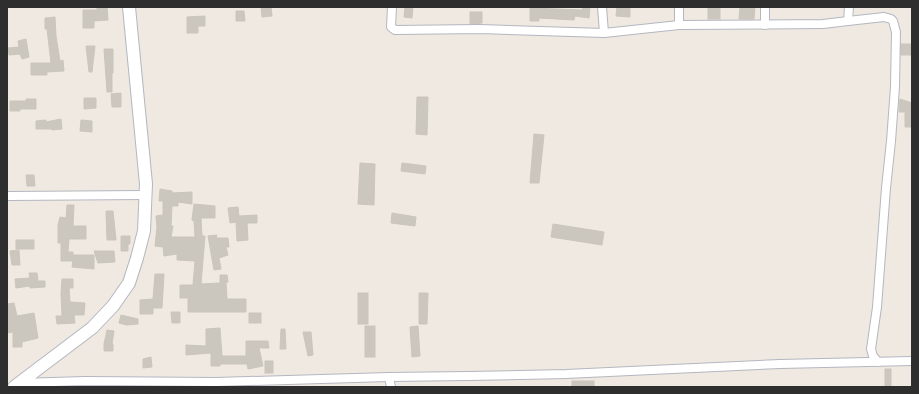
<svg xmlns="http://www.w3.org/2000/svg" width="919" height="394" viewBox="0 0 919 394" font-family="'Work Sans',sans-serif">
	<rect width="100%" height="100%" fill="#efe9e1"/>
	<g fill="#cbc7bf" stroke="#cbc5ba">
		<path d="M97 7H107L108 20 94 21V28H83V10H97Z"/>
		<path d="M261 7H271L272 16 262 17Z"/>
		<path d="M405 7H413L412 18 404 17Z"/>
		<path d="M583 7H590L589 18 575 16 574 20 539 18V21H530V8L582 10Z"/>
		<path d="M617 7H630V17L616 16Z"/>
		<rect x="708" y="7" width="12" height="12"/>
		<path d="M740 7H755L754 19H739Z"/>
		<path d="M236 11H244L245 21H236Z"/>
		<path d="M470 12H482V23L470 24Z"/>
		<path d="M205 16V26H198V33H187V17Z"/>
		<path d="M55 17 56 36 60 61 63 60 64 71 47 72V75H31V63H51L47 29H45V18Z"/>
		<path d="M26 39 29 57 22 59 20 54 9 55 8 48 19 47 18 41Z"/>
		<rect x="901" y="44" width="11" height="11"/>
		<path d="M86 46H95L92 72H89Z"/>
		<path d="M104 49H113V73H112V92H107Z"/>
		<path d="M121 93V107H112L111 94Z"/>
		<path d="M417 97H428L427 135 416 134Z"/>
		<path d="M84 98H96V108L84 109Z"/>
		<path d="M26 99H36V109H20V111H10V101H26Z"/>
		<path d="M900 99 912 103V127H905V112H899Z"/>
		<path d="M61 119 62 129 52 130V129H36V121L46 120V122Z"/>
		<path d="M81 120 92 121V132L80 131Z"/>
		<path d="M534 134 544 135 539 183H530Z"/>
		<path d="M360 163 375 164 374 205 358 204Z"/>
		<path d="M402 163 426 166 425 174 401 171Z"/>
		<path d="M26 175H34L35 186H27Z"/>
		<path d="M160 189 172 191V193L192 192V204L178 202V206H172L171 226H173L171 237H195L194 221 192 220 194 204 215 206V218H201L202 236H205L201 284 220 283V275H227L228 282H226L227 299H246V312H188V298H180V285H193L195 261 177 260V254L164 256 163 247 155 246 157 227 156 216 163 215V201H159Z"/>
		<path d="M67 205H74L73 226H86V239H69L68 252H73V255H94V269L72 267 73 261H61V243H58V225L60 217 66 218Z"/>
		<path d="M238 207 239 216 257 215V223H247L248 240 237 241 236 222 230 223 228 208Z"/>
		<path d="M106 211H113L116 240H107Z"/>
		<path d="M392 213 416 217 415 226 391 223Z"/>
		<path d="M553 224 604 232 602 245 551 237Z"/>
		<path d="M217 235 216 238H228L229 247H226L228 255 219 258 221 269 214 270 208 236Z"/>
		<path d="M121 236H130V244H128V251H121Z"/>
		<rect x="16" y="240" width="18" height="9"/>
		<path d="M19 250 20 265H12L10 251Z"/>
		<path d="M94 251H114L115 262 98 263Z"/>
		<path d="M29 273H37L38 281H45V287L30 288V286L16 288 15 279 30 278Z"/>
		<path d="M155 274H164L162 308H153V314H140V300L153 299Z"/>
		<path d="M62 279H73V288H69L70 302 85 303 84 315H74L75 323 57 324 56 316H62L61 294Z"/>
		<rect x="358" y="293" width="10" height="31"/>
		<path d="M419 293H428L427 324H419Z"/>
		<path d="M14 303 17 316 34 313 38 338 22 342V347H13V332L7 333V304Z"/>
		<path d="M171 312H180V323H172Z"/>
		<rect x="249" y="313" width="12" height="10"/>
		<path d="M121 315 138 319V324L127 325 119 323Z"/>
		<rect x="365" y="326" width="10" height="31"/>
		<path d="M418 326 420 356 412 357 410 327Z"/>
		<path d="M220 328 222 356H246V341H268L269 348H259L263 366 248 369 247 364H220V366H211V353L186 355V345L206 346V329Z"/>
		<path d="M281 329H285L286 349H280Z"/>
		<path d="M107 330 114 331 112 344H113V351H104V344Z"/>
		<path d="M303 332H311L313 355 308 356Z"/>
		<path d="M151 357 152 367 143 368V359Z"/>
		<rect x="265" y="361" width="8" height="12"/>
		<rect x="885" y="369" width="6" height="18"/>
		<rect x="572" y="381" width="22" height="6"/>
	</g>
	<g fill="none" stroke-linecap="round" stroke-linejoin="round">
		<g stroke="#b4b7c1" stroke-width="10">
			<g id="street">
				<path d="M392 7 391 27 395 30 480 29 604 33 602 7"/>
				<path d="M679 7V25"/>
				<path d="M765 7V25"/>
				<path d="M848 21 884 17 891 19 893 21 896 32 895 87 891 141 886 188 877 307 871 349 873 356 878 362"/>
				<path d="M604 33 679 25 823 24 848 21 849 7"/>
				<path d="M7 196 146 195"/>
				<path d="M389 377 391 387"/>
				<path d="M20 383 85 381 216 382 389 377 468 376 566 374 780 364 912 361"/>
			</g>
		</g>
		<g stroke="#b4b7c1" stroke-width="14">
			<path id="secondary" d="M14 387 92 328 113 306 129 283 137 258 144 231 146 184 129 7"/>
		</g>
		<use href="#street" stroke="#fff" stroke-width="8"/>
		<use href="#secondary" stroke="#fff" stroke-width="12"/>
	</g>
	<rect width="919" height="394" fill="none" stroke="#2e2e2e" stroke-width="16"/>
</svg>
